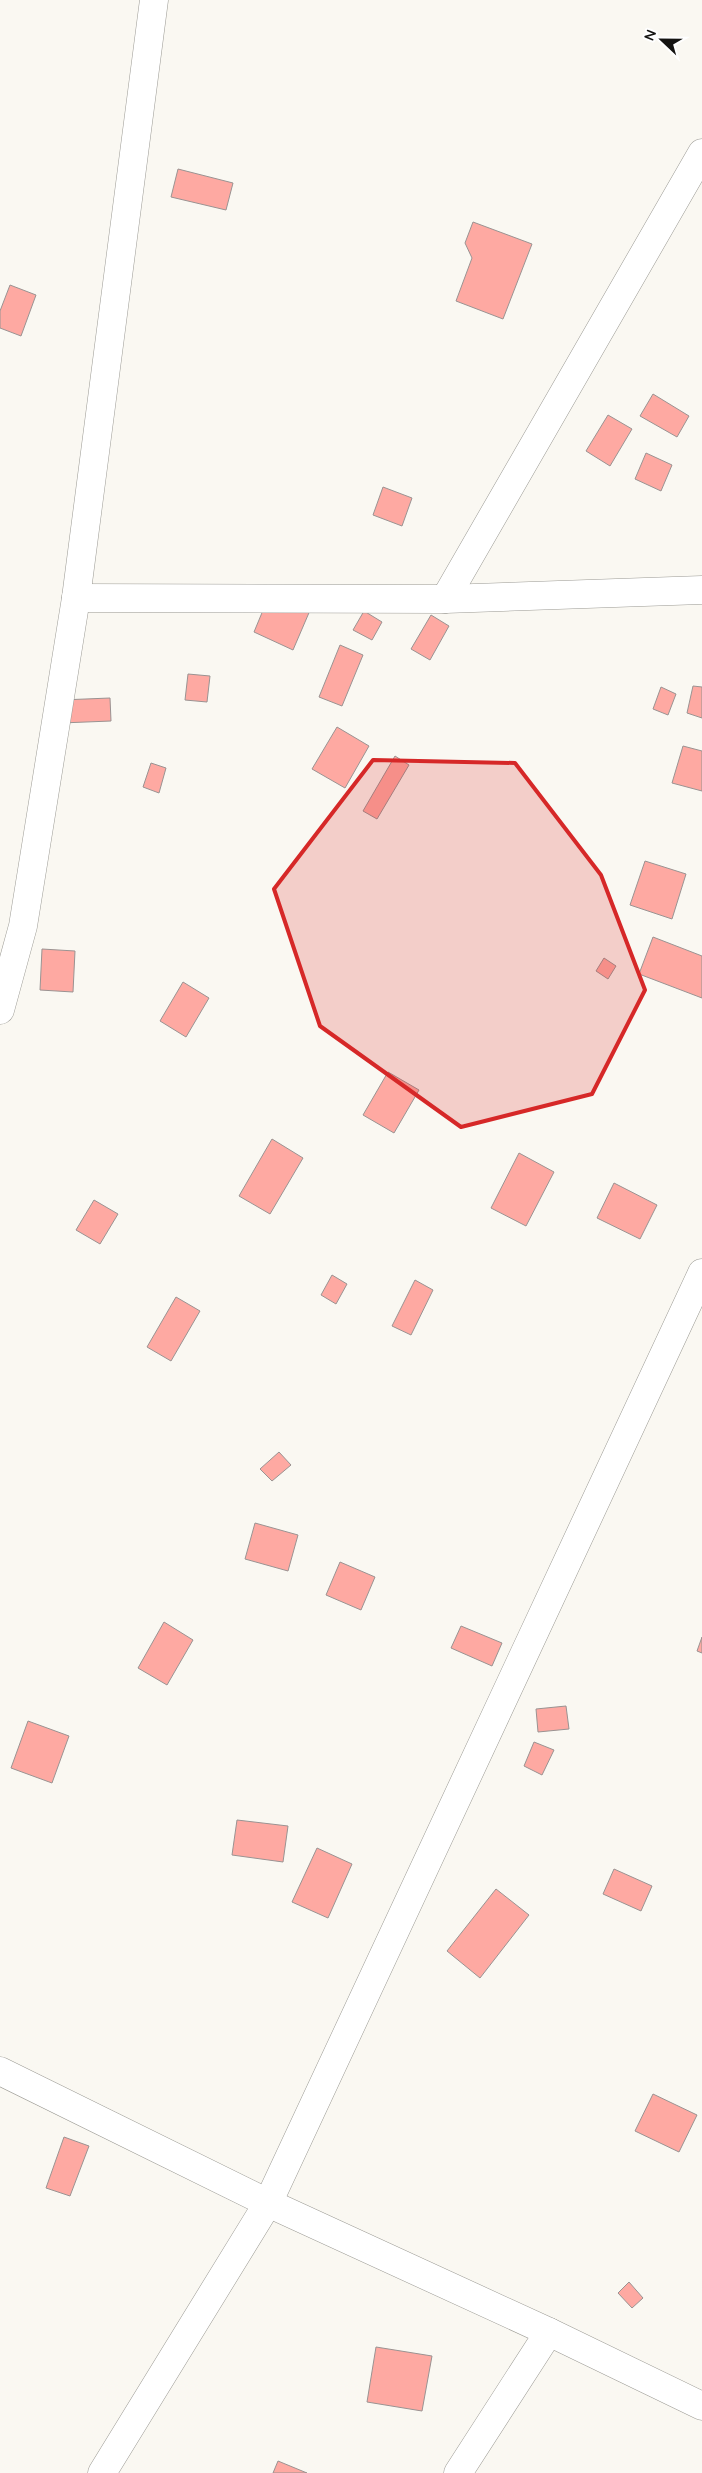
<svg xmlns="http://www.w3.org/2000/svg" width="702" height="2473" viewBox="0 0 702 2473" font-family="Quicksand,sans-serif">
	<rect width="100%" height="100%" fill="#faf8f2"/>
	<g fill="#fea9a2" stroke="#9a9392">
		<path d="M178 169 233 183 226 210 171 197Z"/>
		<path d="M473 222 532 244 503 319 456 301 472 258 465 243Z"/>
		<path d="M10 285 36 295 21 336 0 328V311Z"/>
		<path d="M653 394 689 416 677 437 640 416Z"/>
		<path d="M608 415 632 429 610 466 586 451Z"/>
		<path d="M646 453 672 465 661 491 635 479Z"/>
		<path d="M383 487 412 498 402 526 373 515Z"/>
		<path d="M271 591 311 608 293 650 254 632Z"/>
		<path d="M364 611 382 622 372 640 353 630Z"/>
		<path d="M431 615 449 626 430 660 411 649Z"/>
		<path d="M340 645 363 655 342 706 319 697Z"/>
		<path d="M188 674 210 676 207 702 185 700Z"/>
		<path d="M693 686 702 687V718L687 713Z"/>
		<path d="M661 687 676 694 668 715 653 709Z"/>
		<path d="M110 698 111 721 61 723V700Z"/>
		<path d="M337 727 369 746 345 788 312 769Z"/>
		<path d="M683 746 702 751V791L672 783Z"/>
		<path d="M395 756 409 765 377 819 363 811Z"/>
		<path d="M151 763 166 768 159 793 143 787Z"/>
		<path d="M645 861 686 874 672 919 630 905Z"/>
		<path d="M653 937 702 956V998L639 974Z"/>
		<path d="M42 949 75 951 73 992 40 990Z"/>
		<path d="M604 958 616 966 608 979 596 971Z"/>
		<path d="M183 982 209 998 186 1037 160 1021Z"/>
		<path d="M388 1072 419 1090 394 1133 363 1115Z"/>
		<path d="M272 1139 303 1158 270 1214 239 1196Z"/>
		<path d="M519 1153 554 1172 526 1226 491 1208Z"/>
		<path d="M614 1183 657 1205 640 1239 597 1218Z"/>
		<path d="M94 1200 118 1214 100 1244 76 1230Z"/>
		<path d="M332 1275 347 1284 336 1304 321 1295Z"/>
		<path d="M415 1280 433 1290 411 1335 392 1326Z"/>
		<path d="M176 1297 200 1311 171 1361 147 1347Z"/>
		<path d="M279 1452 291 1465 272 1481 260 1469Z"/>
		<path d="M255 1523 298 1535 288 1571 245 1559Z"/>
		<path d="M340 1562 375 1577 361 1610 326 1595Z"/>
		<path d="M164 1622 193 1640 167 1685 138 1668Z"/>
		<path d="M461 1626 502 1643 492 1666 451 1648Z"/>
		<path d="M702 1637V1653L697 1651Z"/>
		<path d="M566 1706 569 1729 538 1732 536 1709Z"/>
		<path d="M28 1721 69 1736 52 1783 11 1768Z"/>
		<path d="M534 1742 554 1750 542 1775 524 1766Z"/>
		<path d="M237 1820 288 1826 283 1862 232 1855Z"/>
		<path d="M317 1848 352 1864 328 1918 292 1902Z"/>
		<path d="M614 1869 652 1886 641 1911 603 1894Z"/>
		<path d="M496 1889 529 1915 480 1978 447 1951Z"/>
		<path d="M653 2094 697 2115 679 2152 635 2131Z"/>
		<path d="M64 2137 89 2146 70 2196 46 2188Z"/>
		<path d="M629 2282 643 2298 632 2308 618 2293Z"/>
		<path d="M376 2347 432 2356 422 2411 367 2402Z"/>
		<path d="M278 2461 307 2473H273Z"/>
	</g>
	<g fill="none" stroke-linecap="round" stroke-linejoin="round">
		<g stroke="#9c9b95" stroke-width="29">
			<g id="minor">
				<path d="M76 598 445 599 702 590"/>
				<path d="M445 599 702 153"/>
				<path d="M0 1010 23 926 76 598 154 0"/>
				<path d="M0 2071 268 2203 549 2332 702 2406"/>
				<path d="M102 2473 268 2203 702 1273"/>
				<path d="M458 2473 549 2332"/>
			</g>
		</g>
		<use href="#minor" stroke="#fff" stroke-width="28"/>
	</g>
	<path fill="#d62828" fill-opacity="0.2" stroke="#d62828" stroke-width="4" stroke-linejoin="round" d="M373 760 515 763 601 875 645 990 592 1094 461 1127 320 1026 274 889Z"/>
	<g transform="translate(662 40) rotate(292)" stroke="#ffffff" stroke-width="4" paint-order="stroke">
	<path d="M0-4L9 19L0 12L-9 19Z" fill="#141311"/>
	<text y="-8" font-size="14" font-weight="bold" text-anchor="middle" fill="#141311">N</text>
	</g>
</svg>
